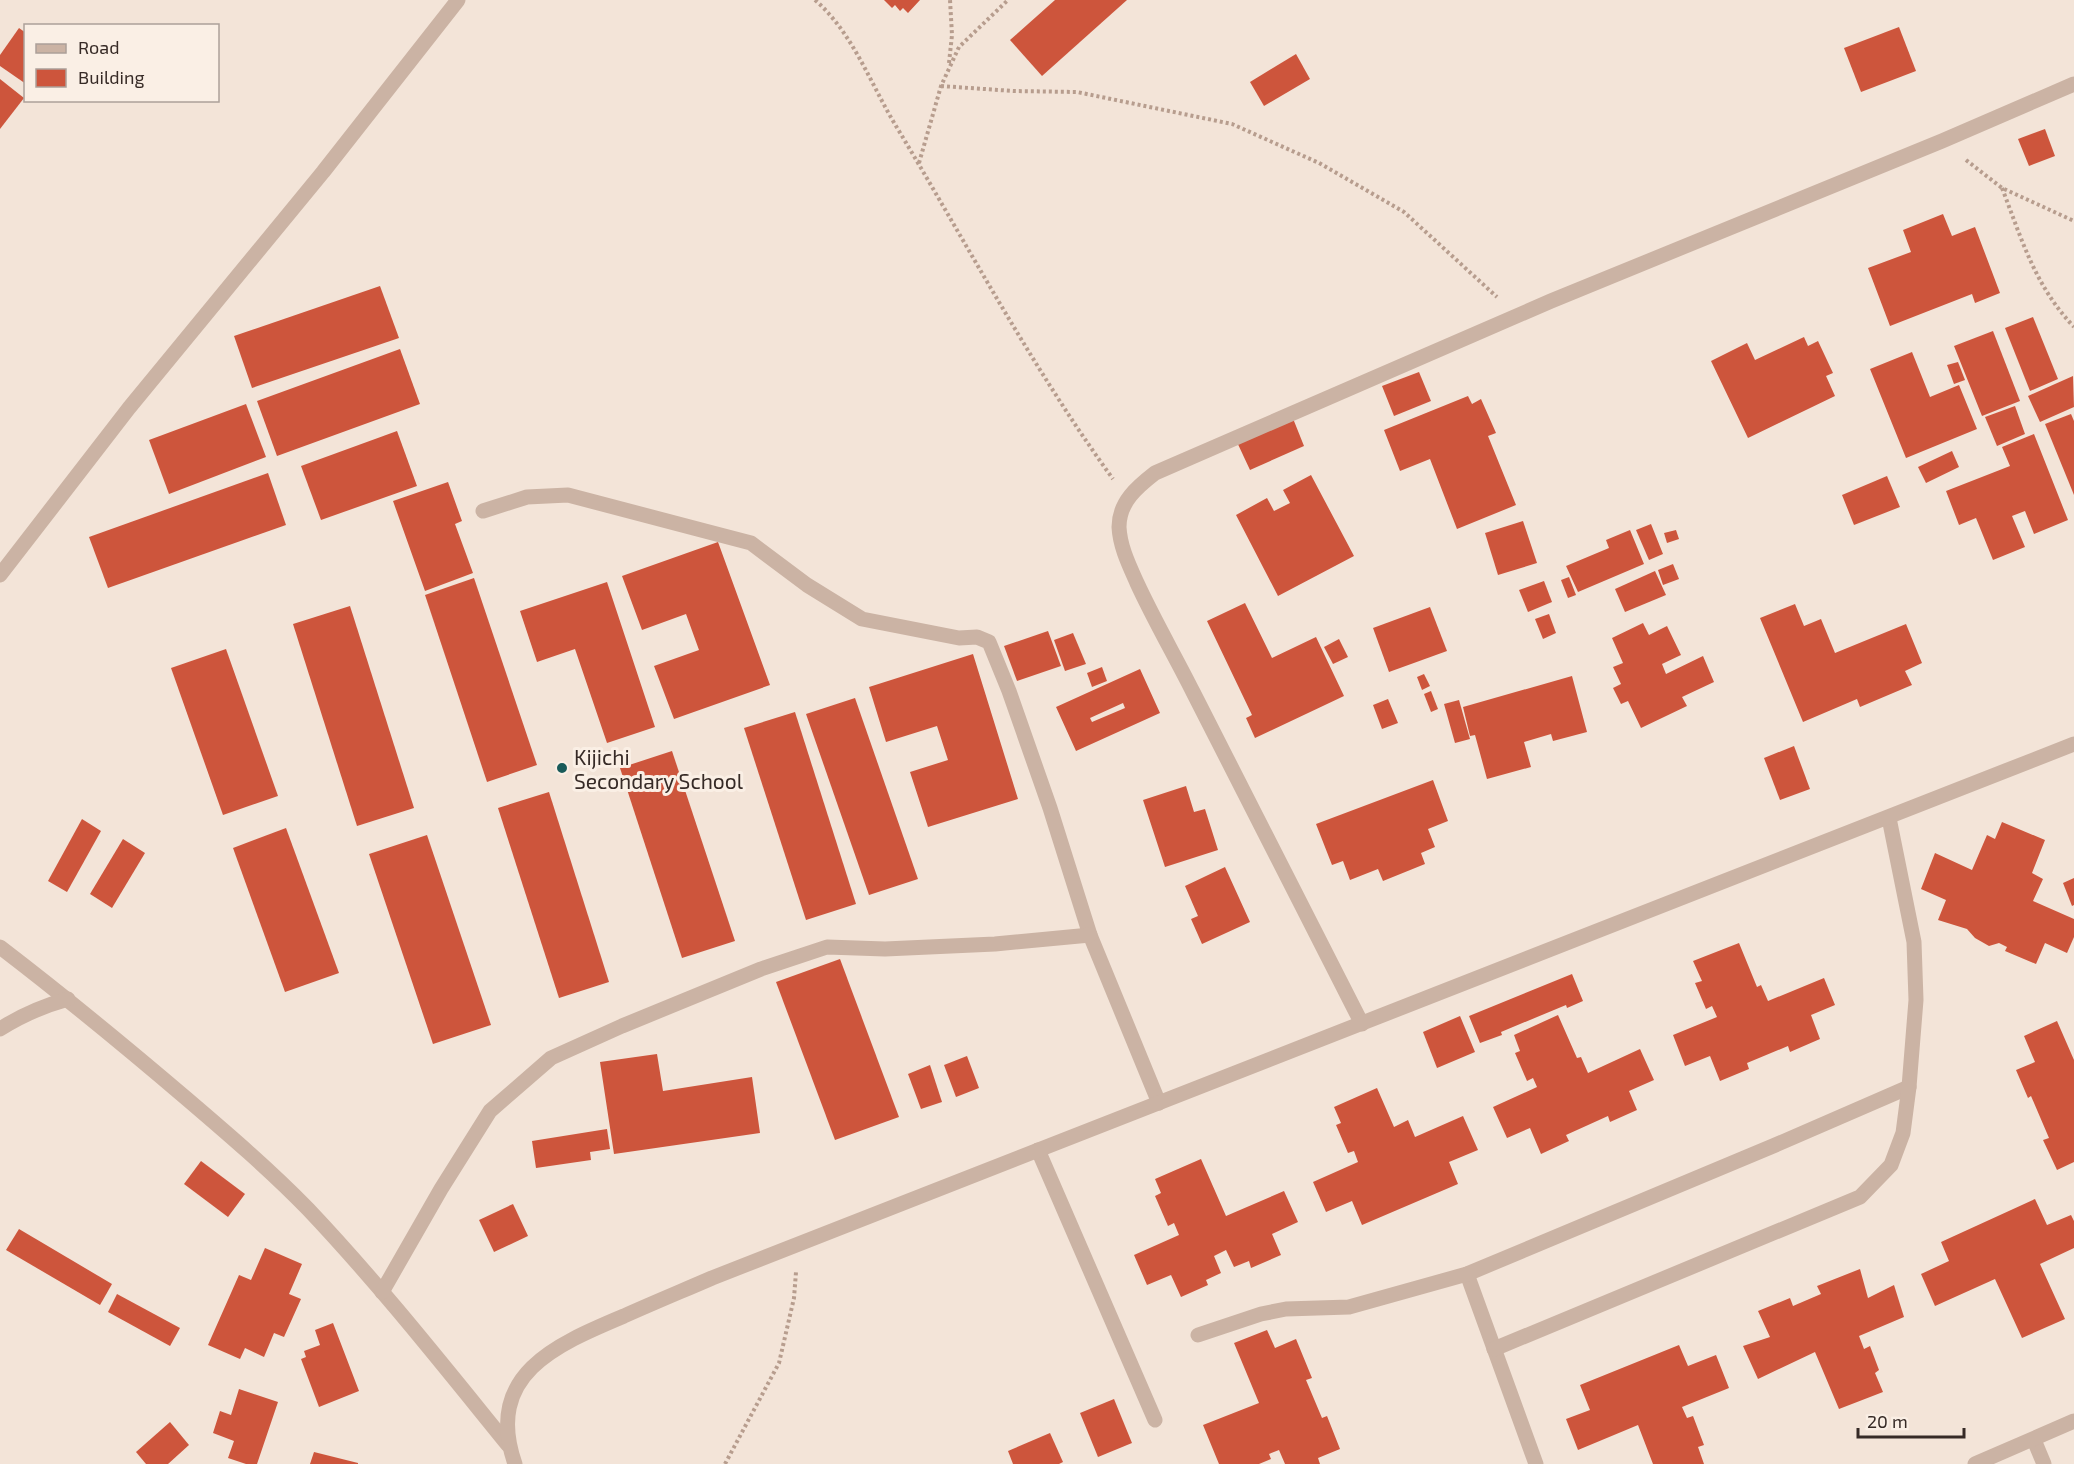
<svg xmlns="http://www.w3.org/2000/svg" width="2074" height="1464" viewBox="0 0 2074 1464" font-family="'Exo 2',sans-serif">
	<rect width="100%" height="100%" fill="#f3e4d8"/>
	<g fill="#cd553c" fill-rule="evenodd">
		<path d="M884 0H920L908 13 903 8 900 11 895 5 892 8Z"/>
		<path d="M1055 0H1127L1042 76 1010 40Z"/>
		<path d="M1899 27 1916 71 1861 92 1844 48Z"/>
		<path d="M19 28 26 33V84L0 66V55Z"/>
		<path d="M1296 54 1310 79 1264 106 1250 82Z"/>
		<path d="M0 79 24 98 0 129Z"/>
		<path d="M2045 129 2055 156 2029 166 2018 139Z"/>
		<path d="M1943 214 1952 236 1975 227 2000 293 1975 303 1972 294 1890 326 1868 268 1911 252 1903 230Z"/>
		<path d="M380 286 399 338 252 388 234 336Z"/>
		<path d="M2033 317 2058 379 2030 391 2005 328Z"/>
		<path d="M1993 331 2020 401 1982 416 1954 346Z"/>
		<path d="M1804 337 1808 346 1818 341 1833 373 1826 376 1835 396 1748 438 1711 361 1747 343 1755 360Z"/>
		<path d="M400 349 420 404 277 456 257 401Z"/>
		<path d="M1912 352 1930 397 1959 385 1977 429 1906 458 1870 369Z"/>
		<path d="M1958 362 1965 380 1954 384 1947 365Z"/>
		<path d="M1419 372 1431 401 1394 416 1382 386Z"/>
		<path d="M2073 376 2074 407 2040 422 2028 396Z"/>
		<path d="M1468 396 1472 404 1481 399 1496 433 1488 436 1516 505 1457 529 1430 459 1400 471 1384 430Z"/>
		<path d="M246 404 266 457 169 494 149 440Z"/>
		<path d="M2015 406 2025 434 1997 446 1985 417Z"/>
		<path d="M2071 414 2074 421V495L2045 424Z"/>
		<path d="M1292 416 1304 446 1250 470 1236 440Z"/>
		<path d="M397 431 417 486 321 520 301 466Z"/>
		<path d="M2034 434 2068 520 2034 534 2025 511 2012 516 2025 547 1993 560 1976 518 1959 525 1946 491 2010 466 2002 447Z"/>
		<path d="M1952 451 1959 467 1926 483 1918 467Z"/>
		<path d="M268 473 286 525 108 588 89 537Z"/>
		<path d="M1311 475 1354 556 1278 596 1236 515 1267 498 1274 511 1290 503 1283 490Z"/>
		<path d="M1887 476 1900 507 1854 525 1842 495Z"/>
		<path d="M448 482 462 521 455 524 473 573 425 591 393 501Z"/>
		<path d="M1523 521 1537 563 1498 575 1485 533Z"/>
		<path d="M1651 524 1663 554 1649 560 1636 530Z"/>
		<path d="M1630 530 1644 564 1578 592 1566 566 1609 548 1606 540Z"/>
		<path d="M1676 530 1679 539 1667 543 1664 533Z"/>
		<path d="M718 542 770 685 674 719 654 666 699 650 686 614 642 630 622 576Z"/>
		<path d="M1673 564 1679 579 1663 585 1658 570Z"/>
		<path d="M1655 571 1666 595 1625 612 1615 589Z"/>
		<path d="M1569 577 1576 595 1568 598 1561 580Z"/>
		<path d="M474 578 537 765 487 782 425 595Z"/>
		<path d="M1544 581 1552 602 1528 612 1519 590Z"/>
		<path d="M607 582 655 727 607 743 575 649 537 662 520 611Z"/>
		<path d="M1245 603 1272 658 1316 637 1344 696 1255 738 1246 718 1252 715 1207 621Z"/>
		<path d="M1795 604 1804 626 1821 619 1835 653 1906 624 1922 663 1905 671 1912 685 1860 707 1857 699 1803 722 1760 618Z"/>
		<path d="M350 606 414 808 357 826 293 624Z"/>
		<path d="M1430 607 1447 651 1389 672 1373 628Z"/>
		<path d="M1549 614 1556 633 1543 639 1535 619Z"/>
		<path d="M1643 623 1649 635 1667 626 1681 655 1662 664 1666 674 1703 656 1714 682 1682 697 1687 706 1641 728 1628 701 1621 704 1613 688 1621 684 1613 667 1623 663 1612 638Z"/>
		<path d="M1048 631 1061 666 1017 681 1004 646Z"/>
		<path d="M1073 633 1086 664 1065 671 1054 640Z"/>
		<path d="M1339 639 1348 657 1333 664 1324 647Z"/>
		<path d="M226 649 278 796 223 815 171 668Z"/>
		<path d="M973 654 1018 799 928 827 910 772 948 760 937 726 886 742 869 687Z"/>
		<path d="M1102 667 1107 681 1092 687 1087 673Z"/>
		<path d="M1140 669 1160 713 1076 751 1056 707ZM1123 703 1125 708 1092 722 1090 718Z"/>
		<path d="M1424 674 1430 686 1422 690 1417 677Z"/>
		<path d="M1572 676 1587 732 1553 741 1551 734 1524 742 1531 767 1487 779 1475 735 1470 736 1463 707Z"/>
		<path d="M1431 691 1438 709 1431 712 1424 694Z"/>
		<path d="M855 698 918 879 869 895 806 714Z"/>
		<path d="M1388 699 1398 723 1382 729 1373 705Z"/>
		<path d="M1459 700 1470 739 1455 743 1444 704Z"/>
		<path d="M795 712 856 904 806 920 744 728Z"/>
		<path d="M1794 746 1810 789 1780 800 1764 758Z"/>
		<path d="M672 751 735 941 682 958 620 768Z"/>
		<path d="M1433 780 1448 821 1428 829 1435 847 1421 853 1425 864 1383 881 1378 869 1350 880 1343 861 1332 865 1316 824Z"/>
		<path d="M1186 786 1194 812 1205 809 1218 850 1165 867 1143 800Z"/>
		<path d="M549 792 609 982 559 998 498 808Z"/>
		<path d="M82 819 101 831 67 892 48 881Z"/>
		<path d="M2002 822 2045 840 2032 873 2043 879 2033 901 2074 919V937L2067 953 2045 943 2036 964 2005 951 2007 947 1999 943 1989 946 1975 938 1967 929 1938 920 1946 900 1921 889 1935 853 1972 870 1987 835 1995 839Z"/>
		<path d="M286 828 339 973 285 992 233 848Z"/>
		<path d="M427 835 491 1025 433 1044 369 854Z"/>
		<path d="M123 839 145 853 112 908 90 894Z"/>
		<path d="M1225 867 1250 922 1202 944 1191 919 1198 916 1185 886Z"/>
		<path d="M2074 878V905L2072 906 2063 883Z"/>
		<path d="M1739 943 1757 987 1761 985 1768 1001 1824 978 1835 1005 1811 1015 1820 1039 1790 1052 1788 1046 1747 1063 1749 1069 1720 1081 1710 1056 1685 1066 1673 1035 1717 1017 1712 1006 1706 1009 1695 983 1702 981 1693 961Z"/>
		<path d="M840 959 899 1117 835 1140 776 982Z"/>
		<path d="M1572 974 1583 1001 1567 1008 1566 1005 1501 1032 1502 1035 1480 1043 1469 1016Z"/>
		<path d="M1558 1015 1577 1058 1581 1057 1588 1073 1640 1049 1654 1080 1629 1091 1637 1110 1610 1122 1608 1116 1566 1135 1569 1141 1541 1154 1530 1128 1507 1138 1493 1107 1537 1087 1533 1078 1527 1081 1515 1053 1520 1051 1514 1035Z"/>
		<path d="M1460 1016 1475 1052 1437 1068 1423 1032Z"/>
		<path d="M2057 1021 2074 1060V1162L2057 1170 2043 1140 2049 1138 2031 1096 2028 1098 2016 1070 2035 1062 2024 1036Z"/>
		<path d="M657 1054 663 1091 752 1077 760 1133 614 1154 600 1062Z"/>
		<path d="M967 1056 979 1088 956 1097 944 1065Z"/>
		<path d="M930 1065 942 1102 921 1109 908 1074Z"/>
		<path d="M1377 1088 1394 1127 1408 1120 1415 1137 1463 1116 1478 1150 1449 1162 1458 1184 1362 1225 1352 1201 1326 1212 1313 1182 1358 1162 1354 1151 1348 1153 1336 1125 1341 1123 1334 1107Z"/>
		<path d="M607 1129 610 1149 590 1152 591 1160 536 1168 532 1141Z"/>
		<path d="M1201 1159 1226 1216 1284 1191 1298 1222 1272 1234 1281 1255 1251 1268 1249 1261 1234 1267 1226 1250 1214 1256 1221 1273 1206 1280 1208 1285 1181 1297 1171 1275 1147 1285 1134 1255 1179 1235 1174 1223 1168 1226 1155 1196 1161 1193 1155 1179Z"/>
		<path d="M201 1161 245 1194 228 1217 184 1184Z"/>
		<path d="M2035 1199 2047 1225 2071 1215 2074 1221V1248L2040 1264 2065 1319 2022 1338 1995 1279 1935 1306 1921 1274 1949 1261 1941 1242Z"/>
		<path d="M513 1204 528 1236 494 1252 479 1220Z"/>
		<path d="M19 1229 112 1284 100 1305 6 1250Z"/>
		<path d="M265 1248 302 1264 289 1294 301 1299 284 1337 274 1333 264 1357 245 1348 240 1359 208 1345 239 1275 251 1280Z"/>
		<path d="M1860 1269 1868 1298 1894 1285 1904 1317 1859 1336 1864 1349 1870 1346 1879 1370 1875 1373 1883 1392 1839 1409 1815 1352 1758 1379 1743 1346 1770 1337 1758 1311 1790 1298 1793 1306 1821 1294 1817 1286Z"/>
		<path d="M117 1294 180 1328 170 1346 108 1312Z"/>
		<path d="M333 1323 359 1391 319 1407 301 1359 306 1357 304 1351 320 1345 315 1330Z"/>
		<path d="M1267 1330 1275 1348 1296 1339 1312 1378 1306 1380 1322 1418 1327 1416 1340 1449 1318 1458 1320 1464H1285L1279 1450 1269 1454 1271 1459 1259 1464H1219L1203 1425 1259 1403 1234 1343Z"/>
		<path d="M1679 1345 1688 1366 1716 1355 1729 1388 1682 1407 1687 1418 1693 1416 1704 1445 1698 1447 1704 1464H1653L1638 1425 1578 1450 1566 1419 1590 1410 1580 1385Z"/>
		<path d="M239 1389 278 1402 257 1464H246L228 1458 234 1441 213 1433 220 1411 231 1415Z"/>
		<path d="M1114 1399 1132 1443 1098 1457 1080 1413Z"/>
		<path d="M170 1422 189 1445 168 1464H146L136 1452Z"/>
		<path d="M1050 1433 1063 1462 1059 1464H1013L1008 1451Z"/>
		<path d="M314 1452 358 1463V1464H310Z"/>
	</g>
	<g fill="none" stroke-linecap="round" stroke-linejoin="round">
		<g stroke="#b79d8e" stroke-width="4" stroke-dasharray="3 3" stroke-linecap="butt">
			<path d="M815 0C853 33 870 83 896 126 967 244 1031 366 1113 479"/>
			<path d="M949 63 952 35 950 0"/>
			<path d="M941 86 1013 91 1077 92 1232 124 1319 163 1404 212 1497 297"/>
			<path d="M1966 160 2002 188 2074 221"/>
			<path d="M919 163 941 86 959 47 1008 0"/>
			<path d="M2002 188C2022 240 2035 286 2074 327"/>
			<path d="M725 1464 779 1363 794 1298 796 1272"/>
		</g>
		<g stroke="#cbb3a4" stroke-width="15">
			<path d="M483 511 527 497 568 495 705 531 751 543 807 585 862 619 959 638 977 637 989 642 1009 691 1050 808 1090 935 1159 1103"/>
			<path d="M0 575 129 408 323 172 458 0"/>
			<path d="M0 947C64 996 126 1047 187 1099 228 1134 270 1170 308 1209 379 1284 443 1365 508 1445"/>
			<path d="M1362 1024C1306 913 1250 802 1193 692 1175 656 1154 620 1137 583 1129 565 1120 547 1119 527 1119 502 1137 487 1155 473L1551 301 1942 141 2074 84"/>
			<path d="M0 1029C22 1015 43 1006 68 999"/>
			<path d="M1038 1150 1155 1420"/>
			<path d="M1467 1274 1536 1464"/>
			<path d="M382 1292 441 1189 490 1111 551 1058 622 1026 761 969 827 947 885 949 995 944 1090 935"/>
			<path d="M1198 1335 1261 1314 1286 1309 1349 1307 1467 1274 1773 1146 1909 1087"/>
			<path d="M1494 1349 1860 1197 1891 1165 1903 1133 1909 1087 1916 1000 1914 942 1889 818"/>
			<path d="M2034 1440 2044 1464"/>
			<path d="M515 1464C484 1375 555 1345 624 1316 653 1303 682 1291 712 1278L2074 744"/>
			<path d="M1975 1464 2074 1421"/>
		</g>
	</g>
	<circle fill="#195a59" stroke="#faefe5" stroke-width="2" cx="562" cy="768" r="6"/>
	<g text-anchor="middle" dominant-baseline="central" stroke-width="6" stroke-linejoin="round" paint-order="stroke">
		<g font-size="21" fill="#362a26" stroke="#faefe5" text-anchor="start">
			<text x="574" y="756">Kijichi<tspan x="574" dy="24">Secondary School</tspan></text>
		</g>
	</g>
	<rect x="24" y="24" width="195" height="78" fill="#faefe5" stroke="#aca099" stroke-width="1.5"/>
	<rect x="36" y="44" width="30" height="9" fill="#cbb3a4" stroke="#aca099" stroke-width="1.5"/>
	<text x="78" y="54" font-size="18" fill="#362a26">Road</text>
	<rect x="36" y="69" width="30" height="18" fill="#cd553c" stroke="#aca099" stroke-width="1.5"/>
	<text x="78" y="84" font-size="18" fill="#362a26">Building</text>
	<path d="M1858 1428v9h106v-9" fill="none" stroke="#362a26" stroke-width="3"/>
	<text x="1867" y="1428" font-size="18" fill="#362a26" stroke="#faefe5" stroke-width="4.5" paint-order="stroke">20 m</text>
</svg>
